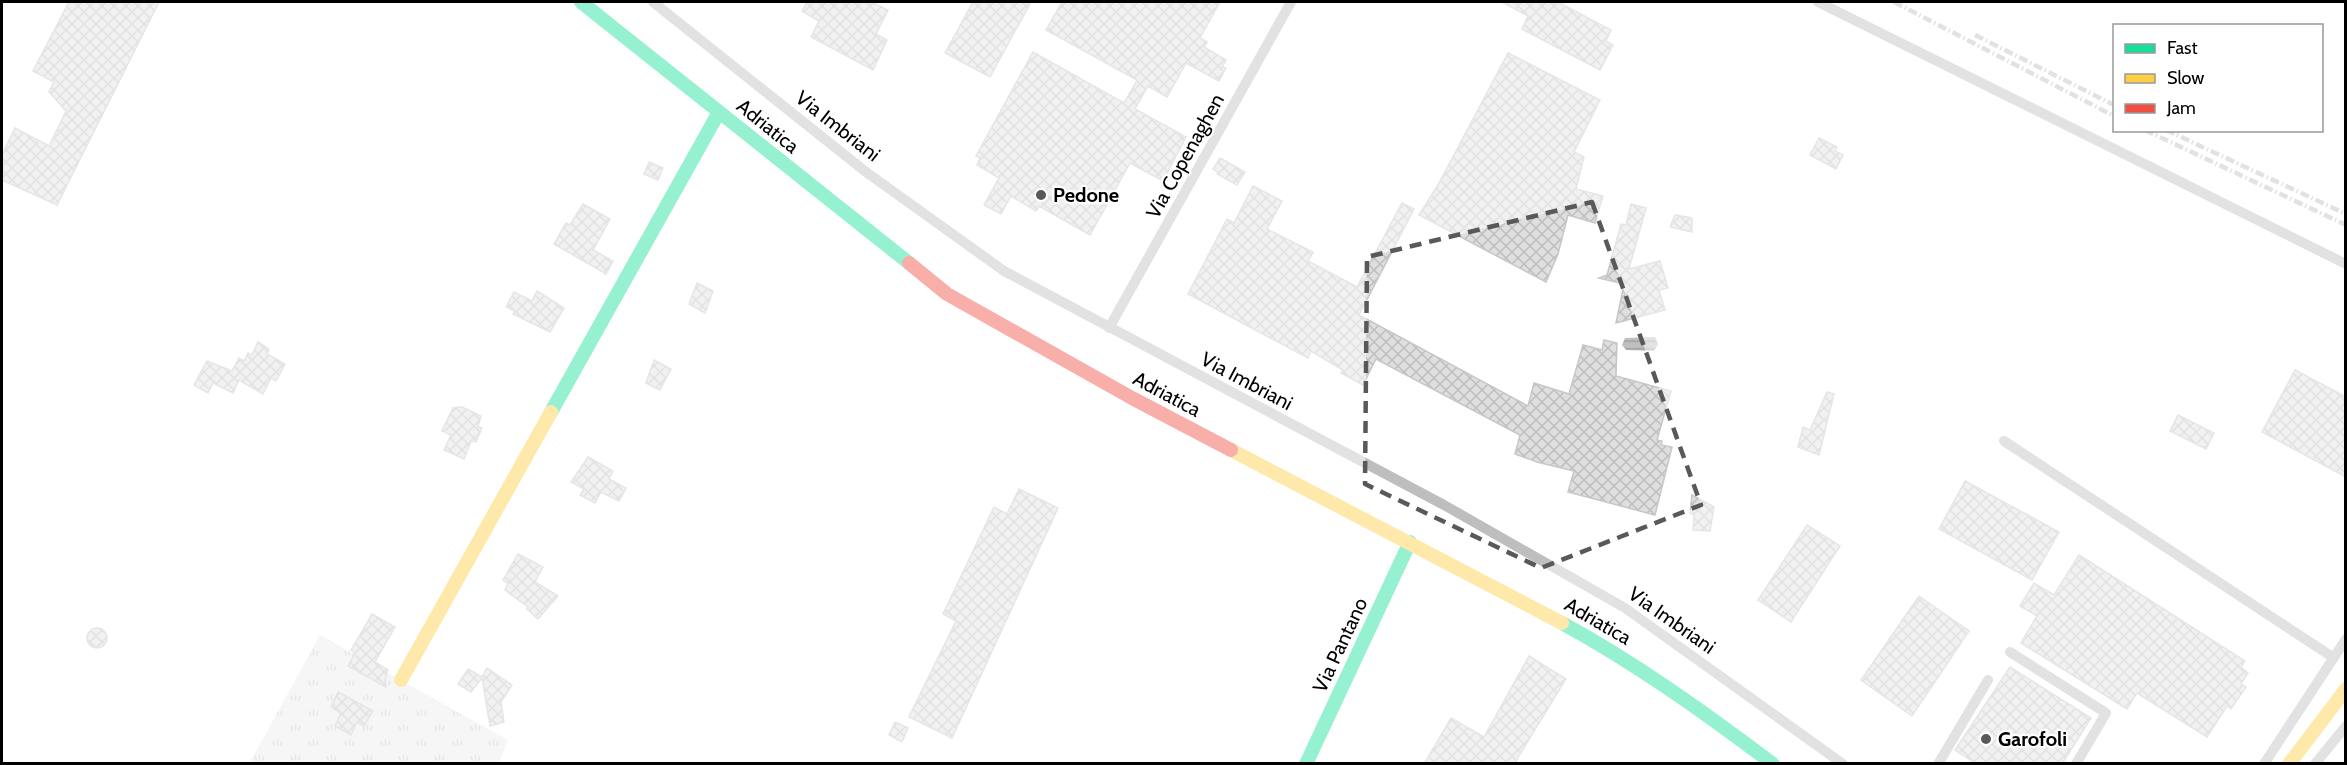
<svg xmlns="http://www.w3.org/2000/svg" width="2347" height="765" viewBox="0 0 2347 765" font-family="Cabin,sans-serif">
	<defs>
		<pattern id="grass-tufts" width="24" height="20" patternUnits="userSpaceOnUse" patternTransform="scale(1.5)"><rect width="24" height="20" fill="#ececec"/><path d="M3 7l-1-3M5 7V3M7 7l1-3M15 17l-1-3M17 17v-4M19 17l1-3" fill="none" stroke="#c9c9c9"/></pattern>
		<pattern id="water-rules" width="6" height="5" patternUnits="userSpaceOnUse" patternTransform="scale(1.5)"><rect width="6" height="5" fill="#bfbfbf"/><path d="M0 2.5h6" fill="none" stroke="#a2a2a2"/></pattern>
		<pattern id="building-cross-hatch" width="8" height="8" patternUnits="userSpaceOnUse" patternTransform="scale(1.5)"><rect width="8" height="8" fill="#dfdfdf"/><path d="M0 0l8 8M0 8l8-8" fill="none" stroke="#bebebe"/></pattern>
	</defs>
	<rect width="100%" height="100%" fill="#fff"/>
	<path fill="url(#grass-tufts)" d="M320 635 508 740 499 763 249 764Z"/>
	<path fill="url(#water-rules)" d="M1655 337 1658 344 1654 351 1626 350 1622 345 1625 338Z"/>
	<g fill="url(#building-cross-hatch)" stroke="#c7c7c7" stroke-width="1.5">
		<path d="M69 2H159L57 205 2 180V155L15 128 49 146 66 111 49 92 54 82 33 71Z"/>
		<path d="M807 2H871L888 10 876 34 887 40 873 70 811 37 819 21 802 11Z"/>
		<path d="M973 2H1031L990 77 945 53Z"/>
		<path d="M1062 2H1220L1200 38 1207 42 1204 47 1226 60 1222 67 1226 68 1219 81 1186 63 1167 97 1148 86 1135 109 1186 137 1163 181 1130 163 1090 235 1039 206 1036 211 1011 196 1001 214 984 205 999 178 977 165 980 158 976 156 1033 52 1124 103 1137 80 1046 30Z"/>
		<path d="M1502 2H1558L1611 30 1606 41 1613 45 1600 70 1522 29 1528 16Z"/>
		<path d="M1508 53 1600 100 1574 152 1584 157 1576 189 1603 196 1595 223 1568 215 1558 254 1546 282 1419 215 1439 183Z"/>
		<path d="M1819 138 1837 147 1835 151 1843 155 1836 169 1810 155Z"/>
		<path d="M1220 158 1245 172 1237 185 1217 174 1218 172 1213 169Z"/>
		<path d="M649 162 663 168 658 180 644 174Z"/>
		<path d="M1253 186 1282 201 1267 229 1313 252 1308 261 1357 287 1402 203 1414 209 1359 315 1528 406 1534 383 1569 394 1583 345 1602 350 1604 340 1617 343 1616 376 1671 391 1657 440 1662 441 1661 445 1672 447 1655 515 1568 492 1574 471 1537 462 1515 454 1520 435 1376 359 1363 385 1341 373 1343 370 1311 351 1308 358 1188 294 1227 219 1234 223Z"/>
		<path d="M583 204 610 219 593 250 613 261 606 274 554 244 566 223 570 225Z"/>
		<path d="M1631 204 1646 208 1629 269 1660 261 1668 288 1659 290 1665 310 1616 323 1624 284 1599 278 1607 275 1621 224 1626 225Z"/>
		<path d="M1675 215 1692 218V232L1670 227Z"/>
		<path d="M697 283 713 291 705 313 689 304Z"/>
		<path d="M537 291 564 308 550 332 513 314 515 311 506 307 514 292 532 301Z"/>
		<path d="M258 342 269 349 267 354 285 364 276 381 271 378 263 394 239 380 233 393 213 383 208 393 194 385 207 361 232 371 239 358 244 361 248 353 252 355Z"/>
		<path d="M654 360 671 369 660 390 646 383Z"/>
		<path d="M2295 370 2346 397V477L2262 432Z"/>
		<path d="M1827 392 1834 394 1819 455 1798 447 1803 427 1810 430Z"/>
		<path d="M462 407 481 416 478 427 482 428 476 442 471 441 464 459 444 450 451 435 442 431 453 408Z"/>
		<path d="M2178 415 2214 433 2206 449 2170 431Z"/>
		<path d="M588 457 613 471 609 479 626 488 619 501 601 492 595 503 580 495 584 489 571 482Z"/>
		<path d="M1965 481 2059 532 2032 580 1939 529Z"/>
		<path d="M1019 489 1058 508 952 738 909 717 956 621 943 614 994 507 1007 514Z"/>
		<path d="M1692 495 1714 507 1710 531 1693 530 1694 515 1690 513Z"/>
		<path d="M1807 525 1840 546 1791 622 1758 600Z"/>
		<path d="M518 554 543 567 535 582 558 596 538 619 527 609 528 607 505 590 508 583 503 580Z"/>
		<path d="M2079 555 2245 661 2241 667 2248 673 2241 684 2246 687 2231 709 2227 706 2207 737 2137 693 2127 709 2021 643 2037 616 2020 606 2034 583 2054 595Z"/>
		<path d="M1919 596 1969 631 1912 716 1861 680Z"/>
		<path d="M372 614 395 627 375 662 388 670 385 680 386 687 348 666 355 653 351 650Z"/>
		<circle cx="97" cy="638" r="10"/>
		<path d="M1529 656 1566 679 1514 764H1424L1451 718 1484 737Z"/>
		<path d="M2010 667 2091 718 2062 764H1976L1955 750Z"/>
		<path d="M487 668 512 685 501 702 504 722 490 726 482 678 471 692 458 684 468 669 482 677Z"/>
		<path d="M338 692 373 711 364 726 357 722 351 735 335 726 341 713 331 707Z"/>
		<path d="M895 722 908 728 902 742 889 735Z"/>
	</g>
	<g fill="none" stroke-linecap="round" stroke-linejoin="round">
		<g stroke="#bebebe" stroke-width="10">
			<path d="M653 2 866 172 1004 271 1444 505 1625 608 1843 764"/>
			<path d="M1818 2 2346 264"/>
			<path d="M1109 328 1291 2"/>
			<path d="M2004 441 2334 658"/>
			<path d="M2010 652 2106 713 2076 764"/>
			<path d="M1938 764 1988 680"/>
			<path d="M2264 764 2346 639"/>
			<path d="M2315 764 2346 726"/>
		</g>
		<g stroke="#16e098" stroke-width="14">
			<path d="M581 2 909 263"/>
			<path d="M551 412 719 112"/>
			<path d="M1562 623C1637 664 1705 713 1773 764"/>
			<path d="M1306 764 1410 542"/>
		</g>
		<g stroke="#ffcf43" stroke-width="14">
			<path d="M1231 450 1562 623"/>
			<path d="M401 680 551 412"/>
			<path d="M2289 764 2346 689"/>
		</g>
		<path stroke="#f24e42" stroke-width="14" d="M909 263 947 294 1132 398 1231 450"/>
		<g stroke="#bebebe" stroke-width="4.5" stroke-dasharray="9 3 1.5 3" stroke-linecap="butt">
			<path d="M1894 2 2114 116"/>
			<path d="M1975 35 2114 105"/>
			<path d="M2145 130 2346 225"/>
			<path d="M2166 130 2346 214"/>
		</g>
	</g>
	<path d="M0 0H2347V765H0ZM1592 202 1701 505 1541 568 1365 484 1367 257Z" fill="#fff" fill-opacity=".55" fill-rule="evenodd"/>
	<path fill="none" stroke="#595959" stroke-width="4.5" stroke-dasharray="12 8" stroke-linejoin="round" d="M1592 202 1701 505 1541 568 1365 484 1367 257Z"/>
	<g fill="#595959" stroke="#fff" stroke-width="2">
		<circle cx="1041" cy="195" r="6"/>
		<circle cx="1986" cy="739" r="6"/>
	</g>
	<g text-anchor="middle" dominant-baseline="central" stroke-width="4.5" stroke-linejoin="round" paint-order="stroke">
		<g font-size="20" fill="#000" stroke="#fff">
			<text transform="translate(768 126) rotate(39)">Adriatica</text>
			<text transform="translate(838 126) rotate(38)">Via Imbriani</text>
			<text transform="translate(1185 156) rotate(-61)">Via Copenaghen</text>
			<text transform="translate(1247 381) rotate(28)">Via Imbriani</text>
			<text transform="translate(1167 394) rotate(28)">Adriatica</text>
			<text transform="translate(1672 620) rotate(35)">Via Imbriani</text>
			<text transform="translate(1598 621) rotate(30)">Adriatica</text>
			<text transform="translate(1340 645) rotate(-65)">Via Pantano</text>
		</g>
		<g font-size="20" font-weight="bold" fill="#000" stroke="#fff" text-anchor="start">
			<text x="1053" y="195">Pedone</text>
			<text x="1998" y="739">Garofoli</text>
		</g>
	</g>
	<rect width="2347" height="765" fill="none" stroke="#000000" stroke-width="6"/>
	<rect x="2113" y="24" width="210" height="108" fill="#ffffff" stroke="#999999" stroke-width="1.5"/>
	<rect x="2125" y="44" width="30" height="9" fill="#16e098" stroke="#999999" stroke-width="1.5"/>
	<text x="2167" y="54" font-size="18" fill="#000000">Fast</text>
	<rect x="2125" y="74" width="30" height="9" fill="#ffcf43" stroke="#999999" stroke-width="1.5"/>
	<text x="2167" y="84" font-size="18" fill="#000000">Slow</text>
	<rect x="2125" y="104" width="30" height="9" fill="#f24e42" stroke="#999999" stroke-width="1.5"/>
	<text x="2167" y="114" font-size="18" fill="#000000">Jam</text>
</svg>
